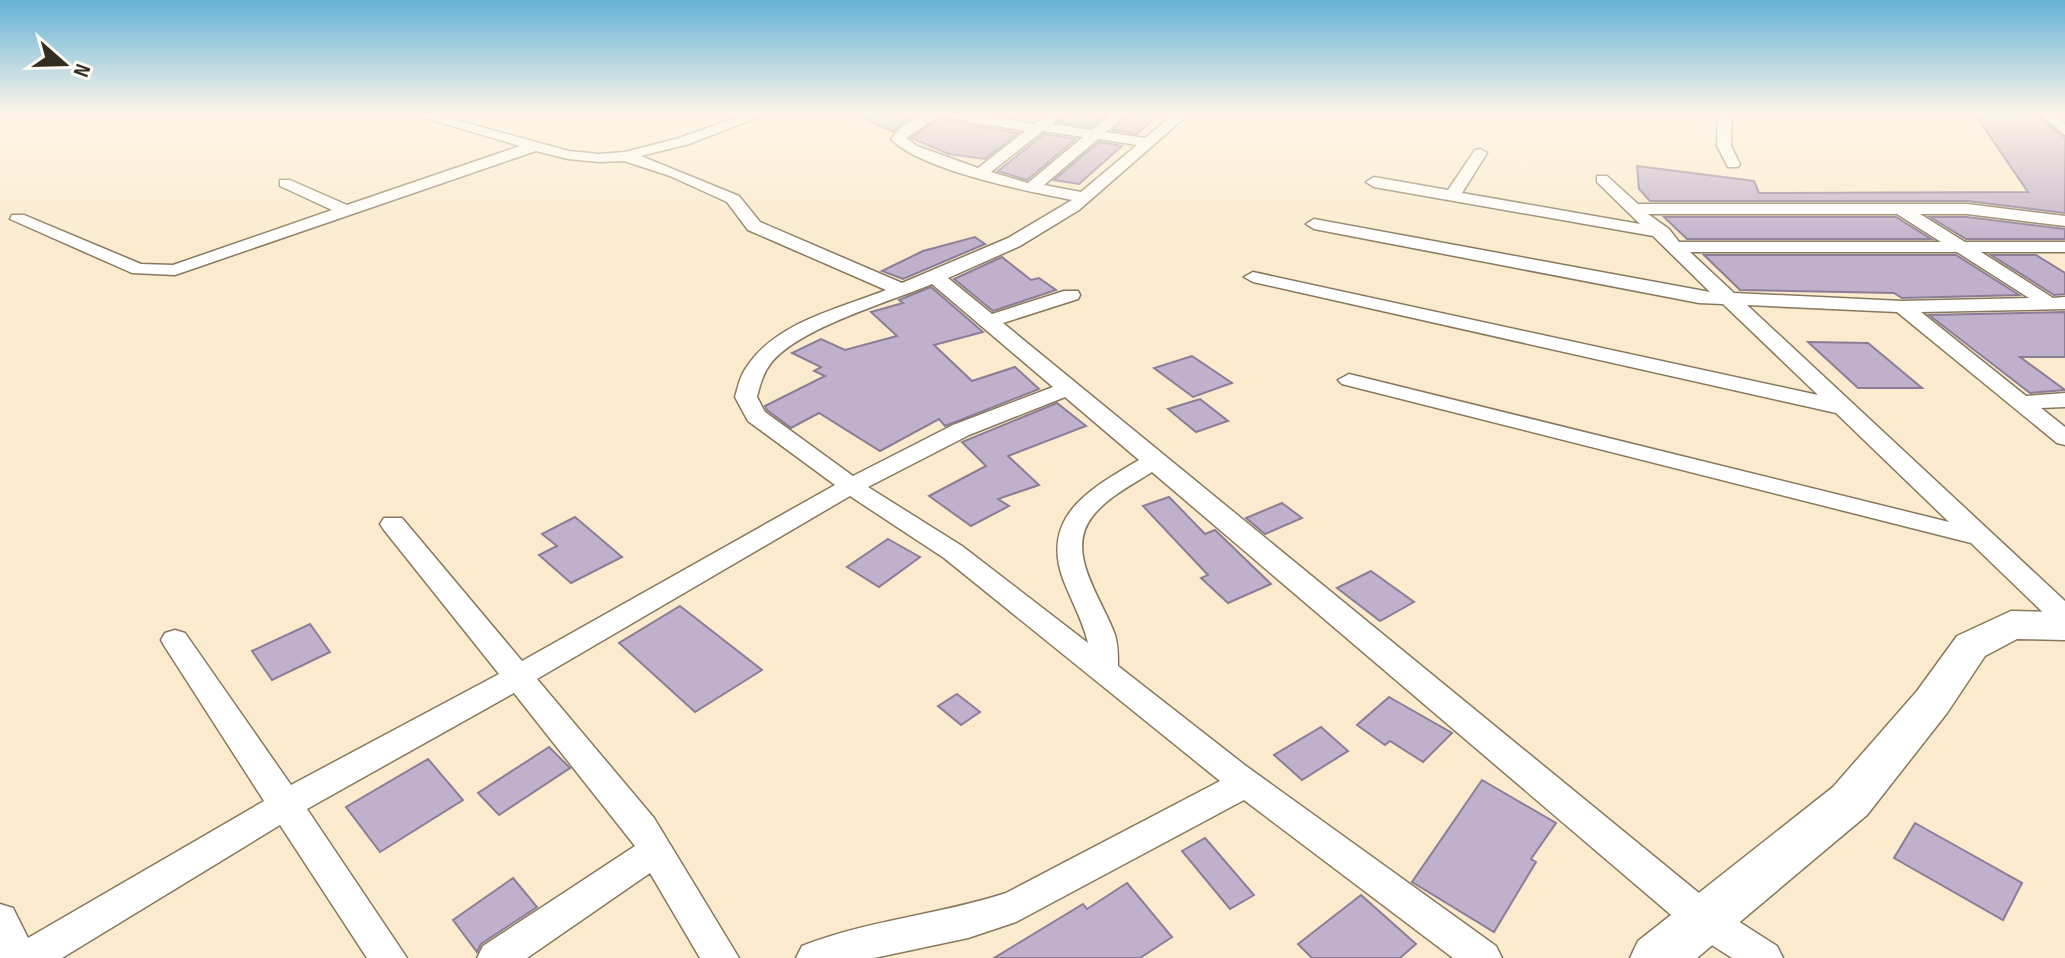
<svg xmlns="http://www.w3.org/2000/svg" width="2065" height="958" viewBox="0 0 2065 958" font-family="'Sofia Sans Condensed',sans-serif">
	<rect width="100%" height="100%" fill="#fbeacd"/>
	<g fill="#bfb0cb" stroke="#8c7d97" stroke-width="2">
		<path d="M850 113H922L903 122 894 132Z"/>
		<path d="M1062 113H1107L1091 127 1058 122Z"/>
		<path d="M1130 113H1160L1137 134 1113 130Z"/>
		<path d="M1974 113H2035L2065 138V213L1967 201H1650L1639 189 1637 166 1754 181 1759 193 2028 192Z"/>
		<path d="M940 118 944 120 1018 133 985 159 949 154 911 138Z"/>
		<path d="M1044 134 1076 139 1027 180 998 171Z"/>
		<path d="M1099 142 1122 146 1079 184 1054 180Z"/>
		<path d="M1664 217H1896L1931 239H1687Z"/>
		<path d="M1930 217H1967L2065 229V239H1966Z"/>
		<path d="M975 237 985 244 903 279 882 271 923 251Z"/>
		<path d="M1704 255H1956L2019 295 1902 298 1894 293 1740 290Z"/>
		<path d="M1991 255H2036L2065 273V294L2054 295Z"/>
		<path d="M1002 257 1031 280 1039 278 1056 290 993 311 954 279Z"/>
		<path d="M931 287 983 332 934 345 972 381 1015 367 1039 389 945 426 939 419 880 451 819 413 791 428 767 410 765 406 825 376 814 371 821 367 792 353 821 339 845 350 897 336 871 312 903 303 899 300Z"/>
		<path d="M2065 312V357H2020L2065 390 2030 393 1929 315Z"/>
		<path d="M1808 342 1868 343 1922 388H1858Z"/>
		<path d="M1192 356 1232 383 1193 397 1154 368Z"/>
		<path d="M1200 399 1228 421 1196 432 1168 409Z"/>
		<path d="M1057 403 1086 426 1008 456 1039 485 998 499 1009 506 971 526 929 496 986 466 962 442Z"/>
		<path d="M1169 497 1205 534 1215 530 1271 584 1228 603 1201 578 1208 575 1143 506Z"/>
		<path d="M1282 503 1302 518 1265 534 1246 518Z"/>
		<path d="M575 517 622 557 571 583 539 555 557 546 542 534Z"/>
		<path d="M888 539 920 557 879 587 847 567Z"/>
		<path d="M1371 571 1414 602 1380 621 1337 588Z"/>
		<path d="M680 606 762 670 695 712 619 643Z"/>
		<path d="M310 624 330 652 272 680 252 651Z"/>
		<path d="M957 694 980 712 961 725 938 706Z"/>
		<path d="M1389 697 1452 733 1423 762 1390 741 1385 745 1357 725Z"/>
		<path d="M1321 727 1348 751 1302 780 1274 755Z"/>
		<path d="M549 747 570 768 499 815 478 793Z"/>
		<path d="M428 759 463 800 380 852 346 807Z"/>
		<path d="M1482 780 1556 823 1531 859 1536 862 1494 932 1412 882Z"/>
		<path d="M1915 823 2022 883 2003 920 1894 858Z"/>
		<path d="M1205 838 1254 895 1230 909 1182 851Z"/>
		<path d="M513 878 537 907 481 944 477 952 453 920Z"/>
		<path d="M1127 883 1172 937 1140 958H994L1083 904 1087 909Z"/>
		<path d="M1361 895 1416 944 1400 958H1312L1298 944Z"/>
	</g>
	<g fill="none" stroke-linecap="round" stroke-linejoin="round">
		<g stroke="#87785d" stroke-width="3">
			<g id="street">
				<path d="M408 113H430L569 151 599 154 625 152 679 138 749 113H769L689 144 641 156 739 196 760 222 902 283 1008 238 1072 200C1030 192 920 170 891 139 923 94 988 116 1034 124L1048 113H1058L1060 116 1052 124 1092 130 1112 113H1127L1106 132 1145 138 1175 113H1190L1079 210 1020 246 948 278 992 314 1064 291H1078L1080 295 1078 299 1003 323 1716 907 1777 946 1783 958H1732L1690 931 1152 472C1132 485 1107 497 1092 517 1064 553 1103 600 1115 635 1118 645 1118 656 1118 666L1246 766 1496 946 1502 958H1453L1244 800 1016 922 968 938 874 958H796L802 946C868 920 939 915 1006 893L1220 781 944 558 850 496 537 679 654 818 739 958H700L650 873 527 958H477L483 946 635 846 514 693 307 809 407 958H367L280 825 62 958H0V904L13 908 28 938 264 801 165 647 161 640 165 633 175 630 185 633 291 785 499 674 384 530 380 524 384 518H402L522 661 835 485 748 421 735 397C738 387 740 376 746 368 775 322 839 309 886 290L748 230 727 202 670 176 624 161 599 162 568 159 536 151 175 275 132 273 10 219 12 215H24L141 264 173 265 332 210 280 186V180H290L347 205 520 146ZM940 115 945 117 1025 131 978 168 917 146 906 138ZM1043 131 1083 137 1028 183 991 172ZM1098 139 1137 145 1081 192 1044 185ZM932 284 1053 387 953 425 853 476 765 412 757 397C760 385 763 373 771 363 799 328 889 302 932 284ZM1065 397 1139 460C1092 488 1040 515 1063 579 1071 600 1083 621 1088 643L962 546 868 487 969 435Z"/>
				<path d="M1718 113H1732L1731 146 1740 164 1738 167H1728L1717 146Z"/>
				<path d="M2038 113H2053L2065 124V135Z"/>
				<path d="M1480 149 1487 153 1462 193 1640 224 1597 182V176H1607L1638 204H1967L2065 216V226L1967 214H1920L1965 242H2065V252H1981L2053 298 2065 297V309L1921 312 2026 396 2065 393V407L2041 408 2065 427V445L2057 443 1897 312 1747 305 2065 601V627L2055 624 1971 543 1342 384 1338 380 1349 374 1949 522 1836 413 1253 282 1244 277 1253 272 1818 395 1723 304 1699 303 1314 229 1306 224 1314 219 1710 292 1653 236 1374 187 1366 182 1374 177 1448 190 1475 150ZM1648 214H1897L1941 242H1679L1669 229ZM1690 252H1957L2029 298 1902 301 1734 293Z"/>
			</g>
		</g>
		<g stroke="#87785d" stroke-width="3">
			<path id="secondary" d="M2011 611 2065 612V640L2017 639 1985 656 1947 713 1867 815 1697 958H1630L1638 941 1833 787 1917 691 1957 636Z"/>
		</g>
		<use href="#street" fill="#fff" fill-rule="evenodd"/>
		<use href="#secondary" fill="#fff" fill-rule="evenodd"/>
	</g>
	<linearGradient id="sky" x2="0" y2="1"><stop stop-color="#65b2d8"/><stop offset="0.46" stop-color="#fdf6e8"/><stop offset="1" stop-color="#fdf6e8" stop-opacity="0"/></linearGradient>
	<rect width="2065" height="247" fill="url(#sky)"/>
	<g transform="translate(64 64) rotate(110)" stroke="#fdf9f3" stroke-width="6" paint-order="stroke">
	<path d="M0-6L14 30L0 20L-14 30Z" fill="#332d21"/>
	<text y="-12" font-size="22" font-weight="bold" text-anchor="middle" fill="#332d21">N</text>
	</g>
</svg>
